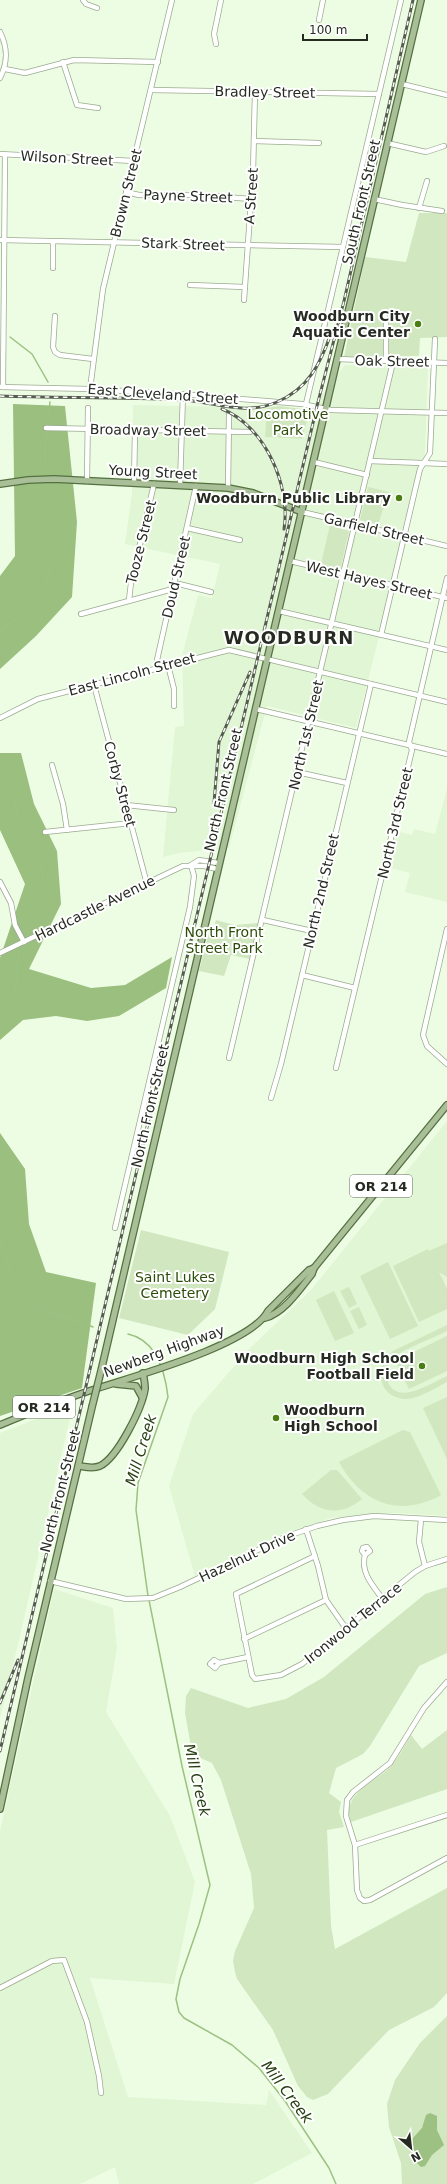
<svg xmlns="http://www.w3.org/2000/svg" width="447" height="2184" viewBox="0 0 447 2184" font-family="'DejaVu Sans',sans-serif">
	<rect width="100%" height="100%" fill="#edfde3"/>
	<g fill="#e1f6d4">
		<path d="M345 365 428 367 425 453 356 728 267 706 229 848 179 853 163 857 175 727 184 726 182 656 198 595 212 598 220 564 125 544 132 493 133 405 267 408 265 437 302 439 310 410Z"/>
		<path d="M447 789V902L405 892 410 873 387 867 396 831 412 835 414 829 435 834Z"/>
		<path d="M447 1121V1516L397 1513 364 1514 331 1518 282 1534 195 1576 169 1486 193 1414 247 1351 311 1290Z"/>
		<path d="M73 1405 19 1640 0 1718V1433Z"/>
		<path d="M54 1589 113 1608 117 1648 106 1712 170 1816 195 1882 174 1984 90 1978 128 2097 266 2105 269 2090 312 2153 253 2184H119L115 2167 80 2184H0V1831Z"/>
	</g>
	<g fill="#d0e7c0">
		<path d="M419 213H447V337L420 338 419 356 344 357 365 257 406 262Z"/>
		<path d="M279 406 310 410 302 439 265 437 267 408Z"/>
		<path d="M368 487 389 492 378 524 360 520Z"/>
		<path d="M330 525 349 531 341 566 338 568 321 564Z"/>
		<path d="M216 920 234 925 259 923 250 959 231 955 224 976 199 971 210 927 214 926Z"/>
		<path d="M141 1230 229 1252 215 1309 188 1335 119 1318Z"/>
		<path d="M447 1243V1277L439 1272 447 1289V1309L419 1322 393 1266 428 1249 429 1251Z"/>
		<path d="M388 1262 418 1326 390 1339 360 1276Z"/>
		<path d="M349 1287 357 1304 349 1308 340 1291Z"/>
		<path d="M334 1291 354 1333 335 1341 316 1300Z"/>
		<path d="M359 1307 367 1325 359 1329 350 1311Z"/>
		<path d="M447 1325V1331C432 1339 404 1348 392 1359 387 1364 385 1372 387 1379 395 1408 431 1383 447 1376V1382C435 1388 420 1398 407 1399 378 1399 373 1367 393 1351Z"/>
		<path d="M447 1336V1371L409 1389 395 1361Z"/>
		<path d="M447 1397V1459L423 1408Z"/>
		<path d="M403 1430 410 1432 441 1495C398 1519 361 1502 339 1462Z"/>
		<path d="M331 1470H337L362 1499C341 1516 320 1514 302 1494Z"/>
		<path d="M447 1587V1653L419 1666 370 1746 363 1754 336 1768 329 1793 341 1802 339 1812 344 1827 327 1830 331 1926 335 1949 447 1888V1993L434 2007 389 2030 328 2094 313 2100 307 2097 298 2086 273 2030 237 1979 235 1972 233 1960 235 1951 254 1908 251 1874 221 1780 212 1763 198 1757 191 1747 185 1713 186 1696 191 1688 248 1708 286 1699 324 1677 425 1594Z"/>
		<path d="M447 1730V1789L351 1822C340 1794 375 1783 391 1766 399 1757 405 1745 411 1735L422 1749Z"/>
		<path d="M447 2016V2184H402L401 2163 389 2127 387 2104 395 2080 420 2043Z"/>
	</g>
	<g fill="#9abf7f">
		<path d="M13 404 65 406 77 522 72 597 36 636 0 669V576L15 556Z"/>
		<path d="M0 753H21L34 804 57 851 61 904 29 969 91 988 125 985 172 957 166 988 119 1016 87 1021 56 1016 23 1020 0 1040V958L25 884 0 830Z"/>
		<path d="M0 1133 25 1169 29 1224 46 1272 96 1283 82 1388 0 1416Z"/>
	</g>
	<path fill="#9cc182" d="M430 2113 437 2116V2130L444 2145 432 2155 425 2166 421 2167 413 2159 412 2139 422 2128 426 2115Z"/>
	<g fill="none" stroke-linecap="round" stroke-linejoin="round">
		<g stroke="#9cc182" stroke-width="1.5">
			<path d="M10 337 32 354 48 382"/>
			<path d="M46 471 45 449 50 402"/>
			<path d="M0 632C10 623 32 608 39 598 59 568 53 523 49 490"/>
			<path d="M0 777C20 796 14 812 23 833 30 851 45 862 43 884 42 900 29 910 24 925"/>
			<path d="M0 1012C22 989 14 980 19 952"/>
			<path d="M0 1237C6 1256 11 1284 25 1299 37 1311 76 1320 93 1327"/>
			<path d="M128 1334C156 1340 165 1371 168 1397L138 1483 136 1510 148 1596"/>
			<path d="M149 1600 182 1766 210 1885 199 1924 180 1979 176 1999 179 2012 184 2018 232 2045 259 2068 285 2101 329 2168 336 2184"/>
		</g>
		<g stroke="#9baa91" stroke-width="6">
			<g id="minor">
				<path d="M83 0 86 4 97 8"/>
				<path d="M319 20 323 0"/>
				<path d="M0 32C8 48 8 62 0 78"/>
				<path d="M216 44 214 34 221 0"/>
				<path d="M63 62 77 105 98 108"/>
				<path d="M5 69 25 73 74 60 158 62"/>
				<path d="M402 84 447 95"/>
				<path d="M151 90 379 94"/>
				<path d="M254 141 319 143"/>
				<path d="M387 143 426 152 444 146"/>
				<path d="M0 154 134 161"/>
				<path d="M126 192 139 195H203L250 199"/>
				<path d="M374 199 402 205 442 211"/>
				<path d="M419 208 427 181"/>
				<path d="M0 240 343 247"/>
				<path d="M53 268V241"/>
				<path d="M190 285 245 287"/>
				<path d="M244 300 253 173 255 91"/>
				<path d="M384 314 386 321V361"/>
				<path d="M55 316 53 347 55 352 60 355 93 359"/>
				<path d="M337 359 447 363"/>
				<path d="M0 387 90 389 193 395 302 404 331 410 447 413"/>
				<path d="M3 387 5 155"/>
				<path d="M90 389 103 289 172 0"/>
				<path d="M306 404 401 0"/>
				<path d="M46 428 250 432"/>
				<path d="M370 461 447 464"/>
				<path d="M314 462 367 475"/>
				<path d="M87 481 88 408"/>
				<path d="M134 483 135 430"/>
				<path d="M180 485 183 394"/>
				<path d="M228 488 229 415"/>
				<path d="M302 512 447 546"/>
				<path d="M187 528 240 540"/>
				<path d="M290 561 447 598"/>
				<path d="M129 600 131 583 154 484"/>
				<path d="M279 611 447 650"/>
				<path d="M81 614 169 590 179 584 211 592"/>
				<path d="M381 635 420 469 430 453 435 339"/>
				<path d="M168 665 174 689V706"/>
				<path d="M158 668 157 660 196 486"/>
				<path d="M94 685 147 884"/>
				<path d="M256 709 447 754"/>
				<path d="M0 718 38 699 229 650 447 702"/>
				<path d="M52 765 63 804 67 830"/>
				<path d="M297 772 347 783"/>
				<path d="M126 805 174 810"/>
				<path d="M45 832 131 823"/>
				<path d="M191 865 199 860 218 863"/>
				<path d="M0 882 11 903 15 925 24 942"/>
				<path d="M263 920 312 931"/>
				<path d="M447 929 423 1035 427 1046 447 1064"/>
				<path d="M0 953 183 866H204L217 869"/>
				<path d="M302 975 355 988"/>
				<path d="M229 1058 393 362"/>
				<path d="M336 1068 412 750 409 742 447 578"/>
				<path d="M271 1098 281 1064 371 684"/>
				<path d="M115 1228 190 907 194 876 191 865"/>
				<path d="M421 1519 419 1542 425 1566"/>
				<path d="M306 1529 318 1566 326 1600 345 1627"/>
				<path d="M365 1555 370 1551 367 1547 363 1548 362 1551 365 1555C360 1572 373 1586 382 1598"/>
				<path d="M315 1556 236 1594 252 1675 255 1679 281 1675 302 1664 415 1572 425 1566 447 1559"/>
				<path d="M50 1581 126 1599 153 1598 180 1587 285 1537 317 1526 343 1520 374 1516 447 1520"/>
				<path d="M244 1639 326 1600"/>
				<path d="M219 1663 214 1660 210 1664 215 1668 219 1663 248 1657"/>
				<path d="M447 1682 424 1708 390 1763 353 1792 347 1800 346 1816 355 1845 357 1890 360 1898 364 1901 370 1900 447 1858"/>
				<path d="M355 1845 447 1815"/>
				<path d="M0 1988 52 1961 64 1960 87 2022 99 2076 101 2093"/>
			</g>
		</g>
		<g stroke="#557041" stroke-width="8">
			<g id="major">
				<path d="M0 484 28 480 54 479 228 488 253 493 302 512"/>
				<path d="M265 1318C284 1313 300 1289 312 1274L314 1268 447 1105"/>
				<path d="M101 1371 421 0"/>
				<path d="M116 1384 136 1386 142 1397"/>
				<path d="M0 1425C29 1413 59 1401 89 1391 127 1378 250 1346 268 1311L309 1270 314 1268"/>
				<path d="M79 1466C86 1467 93 1469 100 1466 118 1457 142 1408 145 1389 145 1384 144 1378 143 1373"/>
				<path d="M0 1809 28 1678 92 1407"/>
			</g>
		</g>
		<use href="#minor" stroke="#fff" stroke-width="4.5"/>
		<use href="#major" stroke="#a9bf97" stroke-width="5.5"/>
		<g stroke="#555c4f" stroke-width="3">
			<g id="rail">
				<path d="M0 396C60 398 122 397 182 400 215 402 245 416 277 402 308 389 321 363 331 333"/>
				<path d="M222 409C265 426 291 486 284 529"/>
				<path d="M214 803 219 742 250 672"/>
				<path d="M0 1703 18 1660"/>
				<path d="M0 1751 317 406 344 301 413 0"/>
			</g>
		</g>
		<use href="#rail" stroke="#fff" stroke-width="1.5" stroke-dasharray="4.5" stroke-linecap="butt"/>
		<g stroke="#557041" stroke-width="8" stroke-linecap="butt">
			<path id="major-bridge" d="M92 1407 101 1371"/>
		</g>
		<use href="#major-bridge" stroke="#a9bf97" stroke-width="5.5"/>
	</g>
	<g fill="#4b7e11" stroke="#fff" stroke-width="1.5">
		<circle cx="418" cy="324" r="4"/>
		<circle cx="399" cy="498" r="4"/>
		<circle cx="422" cy="1366" r="4"/>
		<circle cx="276" cy="1418" r="4"/>
	</g>
	<g text-anchor="middle" dominant-baseline="central" stroke-width="4" stroke-linejoin="round" paint-order="stroke">
		<g fill="#fff" stroke="#676b64" stroke-width="1">
			<rect x="350" y="1175" width="62" height="22" rx="3"/>
			<rect x="13" y="1396" width="62" height="22" rx="3"/>
		</g>
		<g font-size="13" font-weight="bold" fill="#262b22">
			<text x="381" y="1186">OR 214</text>
			<text x="44" y="1407">OR 214</text>
		</g>
		<g font-size="14" fill="#262b22" stroke="#fff">
			<text transform="translate(265 92) rotate(1)">Bradley Street</text>
			<text transform="translate(67 158) rotate(3)">Wilson Street</text>
			<text transform="translate(126 193) rotate(-76)">Brown Street</text>
			<text transform="translate(188 196) rotate(2)">Payne Street</text>
			<text transform="translate(251 196) rotate(-86)">A Street</text>
			<text transform="translate(361 202) rotate(-77)">South Front Street</text>
			<text transform="translate(183 244) rotate(2)">Stark Street</text>
			<text transform="translate(392 361) rotate(1)">Oak Street</text>
			<text transform="translate(163 394) rotate(4)">East Cleveland Street</text>
			<text transform="translate(148 430) rotate(1)">Broadway Street</text>
			<text transform="translate(153 472) rotate(3)">Young Street</text>
			<text transform="translate(374 529) rotate(13)">Garfield Street</text>
			<text transform="translate(141 542) rotate(-76)">Tooze Street</text>
			<text transform="translate(176 577) rotate(-77)">Doud Street</text>
			<text transform="translate(369 580) rotate(13)">West Hayes Street</text>
			<text transform="translate(132 674) rotate(-15)">East Lincoln Street</text>
			<text transform="translate(306 735) rotate(-77)">North 1st Street</text>
			<text transform="translate(120 784) rotate(75)">Corby Street</text>
			<text transform="translate(223 790) rotate(-77)">North Front Street</text>
			<text transform="translate(395 823) rotate(-77)">North 3rd Street</text>
			<text transform="translate(321 891) rotate(-77)">North 2nd Street</text>
			<text transform="translate(95 908) rotate(-26)">Hardcastle Avenue</text>
			<text transform="translate(150 1106) rotate(-77)">North Front Street</text>
			<text transform="translate(164 1351) rotate(-20)">Newberg Highway</text>
			<text transform="translate(60 1491) rotate(-76)">North Front Street</text>
			<text transform="translate(247 1556) rotate(-25)">Hazelnut Drive</text>
			<text transform="translate(353 1623) rotate(-39)">Ironwood Terrace</text>
		</g>
		<g font-size="14" font-weight="bold" fill="#262b22" stroke="#fff" text-anchor="end">
			<text x="410" y="316">Woodburn City<tspan x="410" dy="16">Aquatic Center</tspan></text>
			<text x="391" y="498">Woodburn Public Library</text>
			<text x="414" y="1358">Woodburn High School<tspan x="414" dy="16">Football Field</tspan></text>
			<text x="284" y="1410" text-anchor="start">Woodburn<tspan x="284" dy="16">High School</tspan></text>
		</g>
		<g font-size="14" fill="#2c4d08" stroke="#fff">
			<text x="288" y="414">Locomotive<tspan x="288" dy="16">Park</tspan></text>
			<text x="224" y="932">North Front<tspan x="224" dy="16">Street Park</tspan></text>
			<text x="175" y="1277">Saint Lukes<tspan x="175" dy="16">Cemetery</tspan></text>
		</g>
		<g font-size="15" font-style="italic" fill="#284013" stroke="#fff">
			<text transform="translate(141 1450) rotate(-73)">Mill Creek</text>
			<text transform="translate(197 1780) rotate(77)">Mill Creek</text>
			<text transform="translate(287 2092) rotate(53)">Mill Creek</text>
		</g>
		<g font-size="18" font-weight="bold" letter-spacing="1" fill="#262b22" stroke="#fff">
			<text x="289" y="637">WOODBURN</text>
		</g>
	</g>
	<g transform="translate(411 2148) rotate(152)" stroke="#ffffff" stroke-width="3" paint-order="stroke">
	<path d="M0-3L7 15L0 10L-7 15Z" fill="#262b22"/>
	<text y="-6" font-size="11" font-weight="bold" text-anchor="middle" fill="#262b22">N</text>
	</g>
	<path d="M303 34v6h64v-6" fill="none" stroke="#262b22" stroke-width="2"/>
	<text x="309" y="34" font-size="12" fill="#262b22" stroke="#ffffff" stroke-width="3" paint-order="stroke">100 m</text>
</svg>
